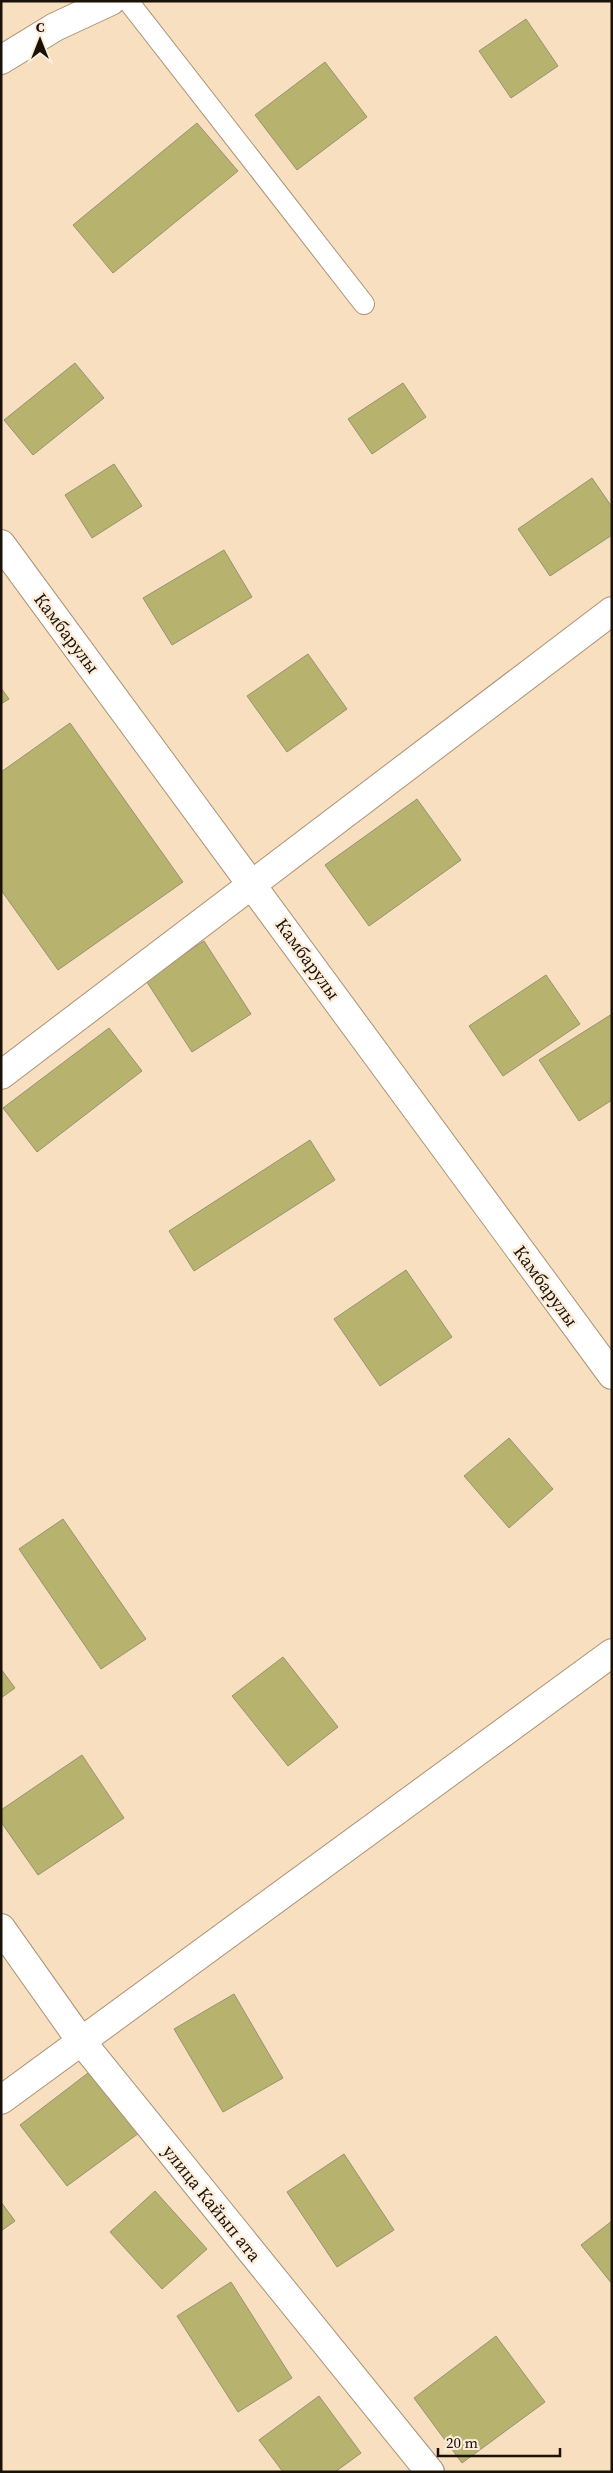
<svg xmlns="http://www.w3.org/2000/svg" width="613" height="2473" viewBox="0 0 613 2473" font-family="'Source Serif 4',serif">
	<rect width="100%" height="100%" fill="#f8dfc0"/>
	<g fill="#b7b36e" stroke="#959371">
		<path d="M526 19 558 66 511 98 479 51Z"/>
		<path d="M325 62 367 117 297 170 255 115Z"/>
		<path d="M197 123 238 171 113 273 73 225Z"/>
		<path d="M75 363 104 398 33 455 4 420Z"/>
		<path d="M403 383 426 417 372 454 348 419Z"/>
		<path d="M114 464 142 506 92 538 65 495Z"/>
		<path d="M592 478 612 507V535L550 576 518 529Z"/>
		<path d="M224 550 252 597 172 645 143 598Z"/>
		<path d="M308 654 347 709 287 752 247 696Z"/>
		<path d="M1 688 9 699 1 704Z"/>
		<path d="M70 723 183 882 58 970 1 890V772Z"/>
		<path d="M417 799 461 860 369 926 325 865Z"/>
		<path d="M204 941 251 1014 192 1052 145 979Z"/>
		<path d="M546 975 580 1024 503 1076 469 1026Z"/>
		<path d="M612 1014V1100L579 1121 539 1060Z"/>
		<path d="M109 1028 142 1071 37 1152 3 1108Z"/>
		<path d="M310 1140 335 1180 194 1271 169 1231Z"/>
		<path d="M406 1270 452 1337 380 1386 334 1319Z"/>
		<path d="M509 1438 553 1489 509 1528 464 1476Z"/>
		<path d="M63 1519 146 1639 101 1669 19 1549Z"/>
		<path d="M283 1657 338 1727 288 1766 232 1696Z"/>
		<path d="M1 1669 15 1688 1 1698Z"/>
		<path d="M82 1755 124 1818 38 1875 1 1822V1810Z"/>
		<path d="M234 1994 283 2078 223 2112 174 2029Z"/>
		<path d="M92 2070 139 2133 67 2186 20 2125Z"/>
		<path d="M344 2154 394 2230 337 2267 287 2192Z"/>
		<path d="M155 2191 207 2249 162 2289 110 2232Z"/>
		<path d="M1 2202 15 2221 1 2231Z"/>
		<path d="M612 2221V2284L581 2245Z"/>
		<path d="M231 2282 292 2378 238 2412 177 2316Z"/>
		<path d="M496 2336 545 2402 462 2463 414 2398Z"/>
		<path d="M319 2396 361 2453 335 2472H283L259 2440Z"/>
	</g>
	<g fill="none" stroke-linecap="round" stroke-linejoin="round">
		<g stroke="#ab9377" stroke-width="22">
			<path id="service" d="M128 1 364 304"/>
		</g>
		<g stroke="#ab9377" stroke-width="30">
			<g id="minor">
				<path d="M1 1075 612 611"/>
				<path d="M1 1928 81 2041 430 2472"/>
				<path d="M1 2100 612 1653"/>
			</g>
		</g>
		<g stroke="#ab9377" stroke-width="30">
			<g id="tertiary">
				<path d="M1 60 55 27 111 1"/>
				<path d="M1 544 612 1375"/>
			</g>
		</g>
		<use href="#service" stroke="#fff" stroke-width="20"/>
		<use href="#minor" stroke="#fff" stroke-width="28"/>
		<use href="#tertiary" stroke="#fff" stroke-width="28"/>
	</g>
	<g text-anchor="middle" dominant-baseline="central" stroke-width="5" stroke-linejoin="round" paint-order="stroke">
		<g font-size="18" fill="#1a1207" stroke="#fdeedc">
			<text transform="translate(67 633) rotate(53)">Камбарулы</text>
			<text transform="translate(308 959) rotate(54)">Камбарулы</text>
			<text transform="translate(546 1286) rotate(54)">Камбарулы</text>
			<text transform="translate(212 2203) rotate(51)">улица Кайып ата</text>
		</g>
	</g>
	<rect width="613" height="2473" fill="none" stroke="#1a1207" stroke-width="5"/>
	<g transform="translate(40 40)" stroke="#fdeedc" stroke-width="4" paint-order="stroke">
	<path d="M0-4L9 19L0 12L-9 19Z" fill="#1a1207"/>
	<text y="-8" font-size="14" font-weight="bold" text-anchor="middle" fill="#1a1207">С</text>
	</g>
	<path d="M438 2448v8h122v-8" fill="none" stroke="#1a1207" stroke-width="2.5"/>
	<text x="446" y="2448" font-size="15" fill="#1a1207" stroke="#fdeedc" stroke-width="4" paint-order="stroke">20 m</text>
</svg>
